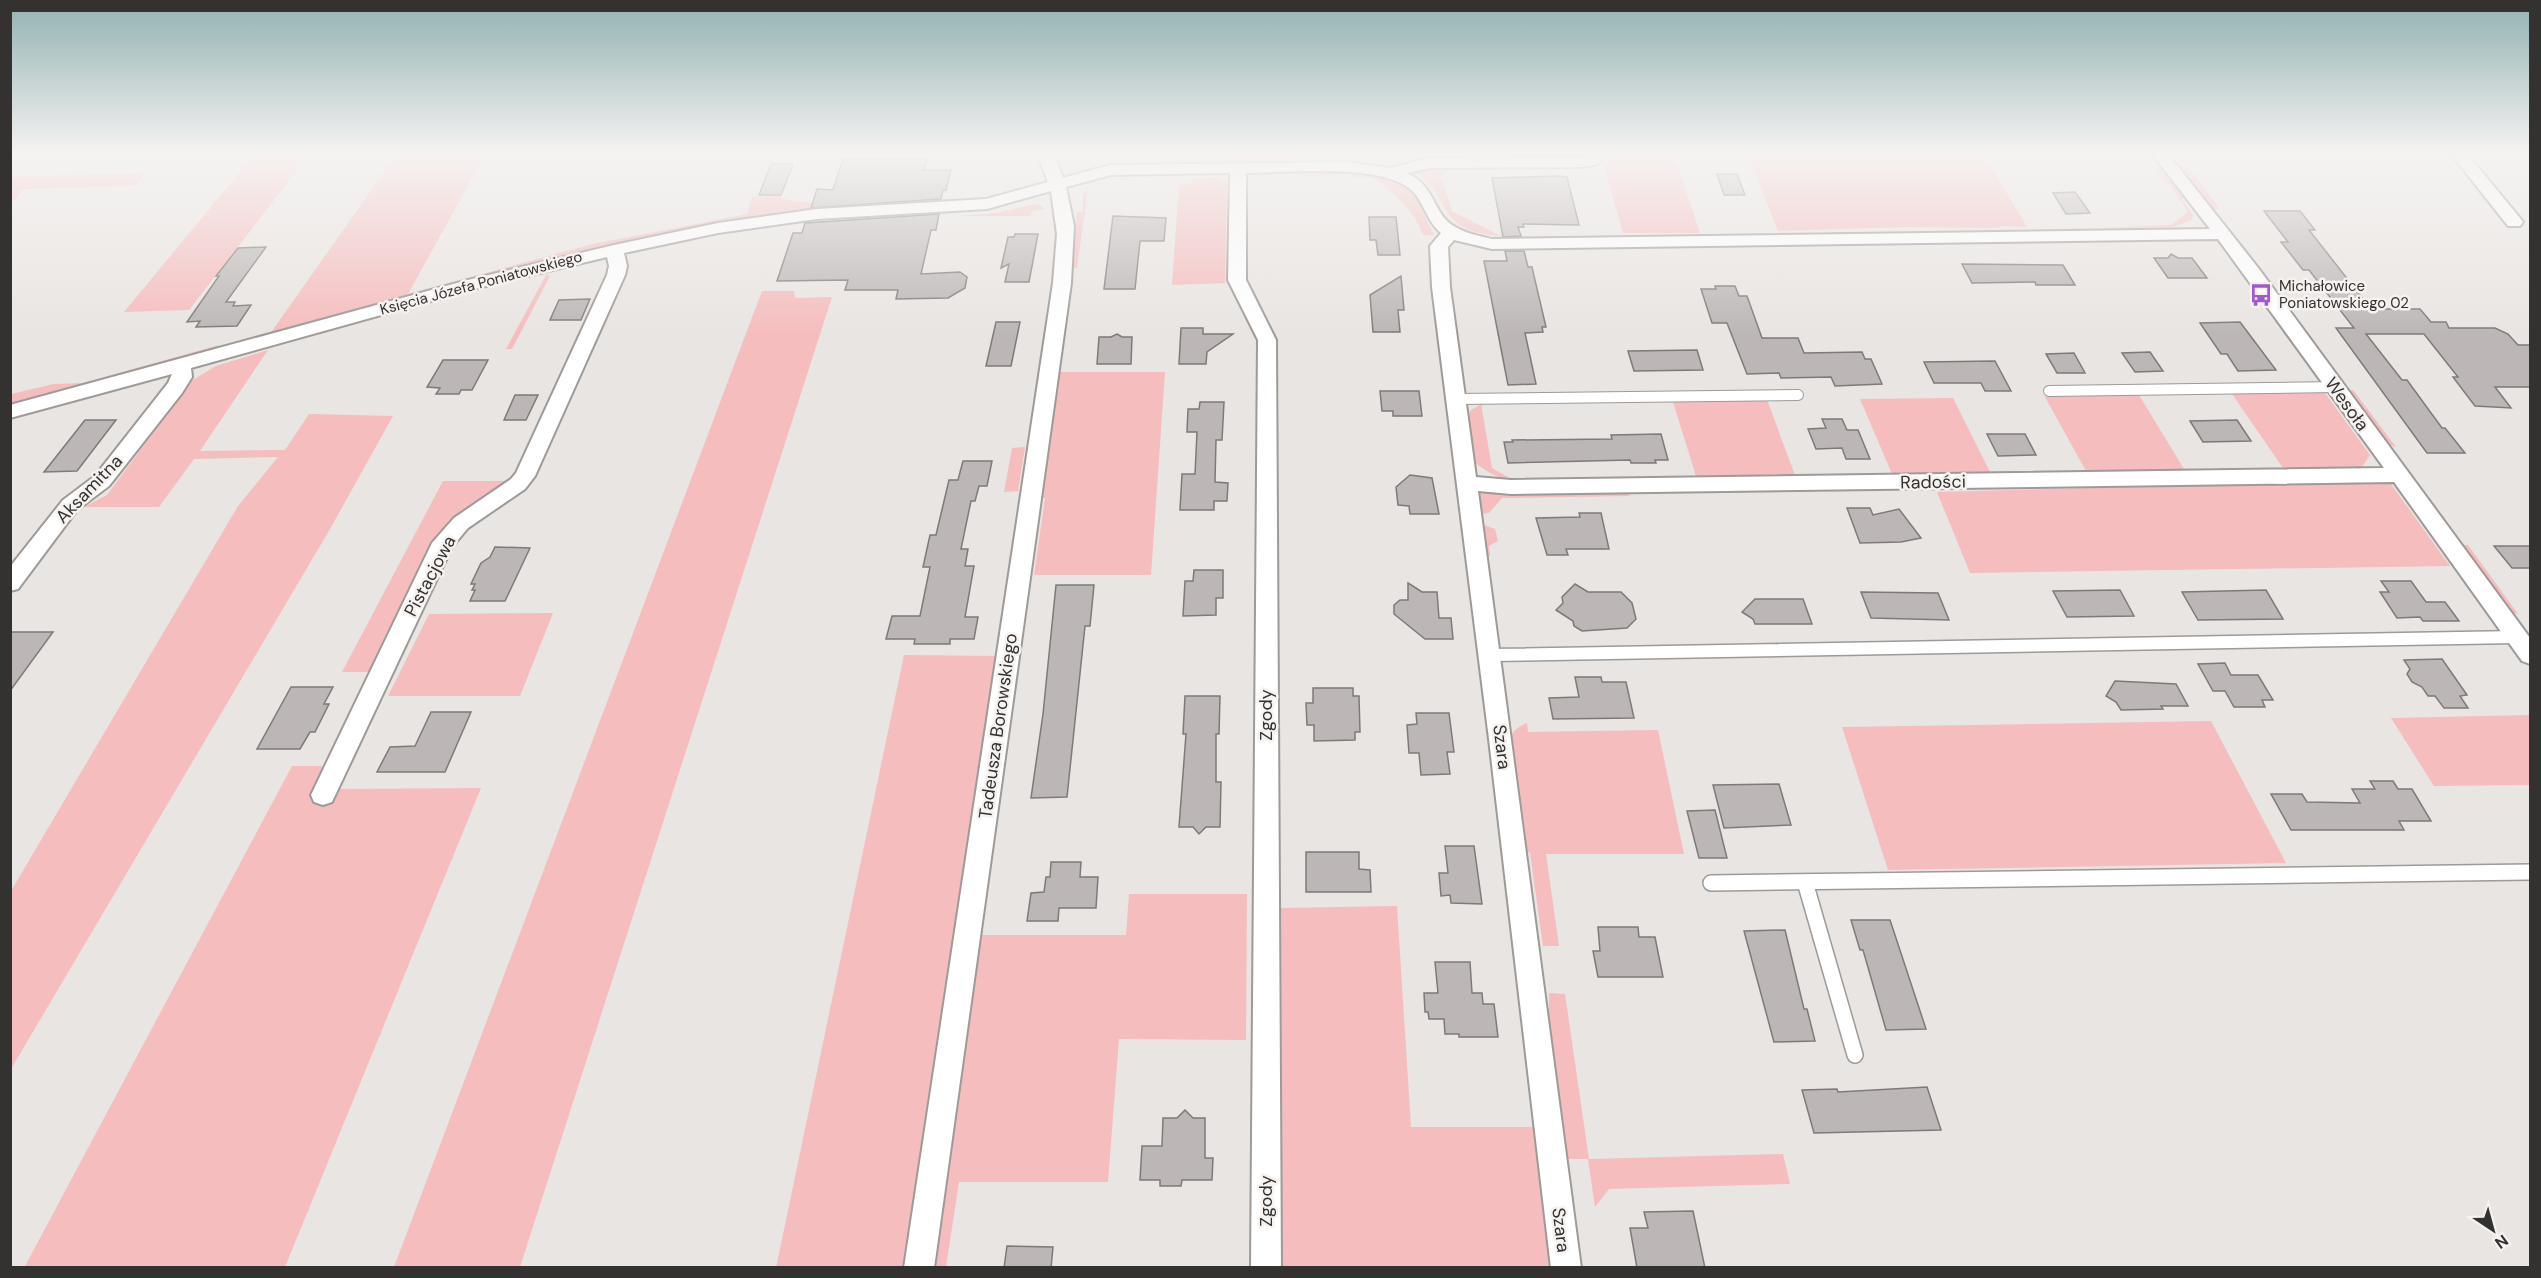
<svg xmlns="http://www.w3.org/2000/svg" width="2541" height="1278" viewBox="0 0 2541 1278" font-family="'DM Sans',sans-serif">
	<rect width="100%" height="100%" fill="#e9e5e2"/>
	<g fill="#f5bdbe">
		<path d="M254 155H309L189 310 124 312Z"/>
		<path d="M396 155H485L408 294 593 244 747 214 752 197 779 196C792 207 851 201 871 200L870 205C666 220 469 280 272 334V331Z"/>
		<path d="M1605 155H1674L1700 233H1623L1604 166 1606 164Z"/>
		<path d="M1748 155H1984L2027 227 2000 226V228L1909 227 1778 231Z"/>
		<path d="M2149 155H2155L2187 198H2181L2193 215 2192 220 2173 227 2100 228 2171 225 2188 212 2168 182 2161 179 2155 171 2159 168Z"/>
		<path d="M2173 155H2179L2220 209H2214Z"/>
		<path d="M1302 156 1303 161 1214 163V159Z"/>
		<path d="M1440 166 1455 167 1441 176 1452 211 1499 235 1527 236C1500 236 1461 238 1446 210 1434 190 1432 182 1409 170Z"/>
		<path d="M146 173 135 186 24 189 11 203V177Z"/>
		<path d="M1307 173H1363L1396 181 1410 190 1417 199 1434 235H1423C1415 210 1394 195 1375 178H1351L1350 174 1306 176Z"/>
		<path d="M1218 177 1227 183 1225 283 1172 285 1179 184 1192 183 1193 178Z"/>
		<path d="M1088 189 1077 268H1072L1077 212H1083V194Z"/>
		<path d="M1034 204 1041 205 1045 209 1032 211 1031 216H956L996 213Z"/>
		<path d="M546 275 550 276 512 349H506Z"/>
		<path d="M762 291H794L795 298 832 297 520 1267H394Z"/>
		<path d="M219 345 216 350 51 396 50 393 11 404V394L54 384 83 383Z"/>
		<path d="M268 350 200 451 285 450 309 414 393 416 330 529 11 1069V891L238 506 278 457 194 459 159 507H84L107 495 191 381 216 366Z"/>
		<path d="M1057 372H1165L1151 575H1034L1045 498H1039Z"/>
		<path d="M2350 390H2353L2396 447 2387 444 2349 392Z"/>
		<path d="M2325 393 2370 455 2362 467 2283 468 2232 394Z"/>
		<path d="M2139 395 2184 469 2086 471 2045 397Z"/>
		<path d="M1953 398 1990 472 1892 474 1860 399Z"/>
		<path d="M1767 400 1795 475 1696 476 1673 402Z"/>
		<path d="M1481 404 1492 468 1511 479 1510 482 1490 473 1471 460 1468 423 1470 411Z"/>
		<path d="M1025 447 1018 491 1004 492 1012 448Z"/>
		<path d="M2388 480 2450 566 1970 573 1937 492Z"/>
		<path d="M443 481H510L448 526 370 672H342Z"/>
		<path d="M1624 489 1630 496 1502 498 1489 513 1483 514 1484 525 1495 529 1498 541 1489 546 1490 556 1487 558 1498 637H1495L1476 493Z"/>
		<path d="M2464 545H2468L2518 614 2509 612 2462 547Z"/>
		<path d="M553 613 520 696H388L429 614Z"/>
		<path d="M904 655 998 656 905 1267 776 1268Z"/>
		<path d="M2530 715V785L2434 786 2391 718Z"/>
		<path d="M2211 721 2286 863 1888 870 1842 727Z"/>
		<path d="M1527 723 1528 732 1658 730 1684 854H1546L1559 946H1543L1530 853 1525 851 1509 741C1512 731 1517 727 1527 723Z"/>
		<path d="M292 766H321L324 769 311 799 335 800 340 789 481 788 285 1267 24 1268Z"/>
		<path d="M1129 894H1247L1246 1040 1119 1039 1108 1182H959L946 1267 933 1268 979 935H1126Z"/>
		<path d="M1397 906 1411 1127H1536L1556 1267H1282L1281 908Z"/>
		<path d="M1549 993 1565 994 1589 1159 1783 1154 1790 1184 1609 1189 1595 1207 1588 1159H1562L1545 1013 1549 1009Z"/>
	</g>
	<g fill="#bcb7b6" stroke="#7e7a78" stroke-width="1.5">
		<path d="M927 158 924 170H951L946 190H943L941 199 811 208 817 189 833 190 843 159Z"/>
		<path d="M771 164H793L781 195H759Z"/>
		<path d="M1717 174H1737L1745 195H1724Z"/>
		<path d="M1558 176 1567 177 1579 225 1523 224 1524 227H1518L1521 236 1503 237 1492 178Z"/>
		<path d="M2075 192 2090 213 2066 214 2053 193Z"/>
		<path d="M2264 211H2300L2315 230H2309L2371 309H2420L2431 322H2446L2449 328H2495L2508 334 2518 345H2530V387H2495L2511 408 2475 406 2453 377H2458L2424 334H2366L2402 380H2407L2442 428H2445L2465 453H2427L2336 328H2354L2309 270H2303L2281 242H2288Z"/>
		<path d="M939 214 936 230H931L921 274 960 272 967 277 965 288 948 298 896 299 898 290H845L848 280 777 281 793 233H802L805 223Z"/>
		<path d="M1113 216 1166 218 1164 241H1140L1135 289H1104Z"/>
		<path d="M1369 217H1396L1400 255H1378L1376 240H1370Z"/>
		<path d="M1015 234H1038L1029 282H1005L1009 264 1001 268 1008 237H1014Z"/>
		<path d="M266 247 226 302H235L233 306 251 305 237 326 196 327 200 321 187 322 219 276H216L238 248Z"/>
		<path d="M1505 251H1524L1528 267H1532L1534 276 1546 327H1542L1543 332 1525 333 1536 384 1508 385 1484 261H1507Z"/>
		<path d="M2171 254 2178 258H2192L2207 278H2168L2154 258H2168Z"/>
		<path d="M1962 264 2063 265 2075 285H2036L2035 282 1972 283Z"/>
		<path d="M1401 276 1404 310H1398L1400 332H1373L1370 295Z"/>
		<path d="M1715 286H1735L1739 296H1747L1762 338H1798L1804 353 1862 352 1865 359H1871L1882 384 1835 386 1831 377 1781 378 1779 373 1747 374 1727 323H1712L1701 289H1716Z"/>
		<path d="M590 299 581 320H550L559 300Z"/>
		<path d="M996 322H1020L1011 366H986Z"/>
		<path d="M2240 322 2276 370 2238 371 2227 354H2221L2200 323Z"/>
		<path d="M1181 328H1203V334H1233L1207 352 1206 364H1179Z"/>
		<path d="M1117 334 1122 337H1132L1131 364H1097L1099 337H1111Z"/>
		<path d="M1697 350 1703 370 1634 371 1628 351Z"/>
		<path d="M2150 352 2163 371 2135 372 2122 353Z"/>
		<path d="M2074 353 2085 373H2057L2046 354Z"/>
		<path d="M443 360H488L472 390H461L459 394H436L440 388 427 387Z"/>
		<path d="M1995 361 2011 391H1985L1981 383H1934L1924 362Z"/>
		<path d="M1380 391H1419L1422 416H1393V411H1382Z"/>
		<path d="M515 395H538L526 420H504Z"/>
		<path d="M1200 402H1224L1222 440H1216L1215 482 1228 483 1227 501H1214V510H1180L1182 474H1195L1197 432H1187L1188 409H1199Z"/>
		<path d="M1822 419H1842L1847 430H1858L1870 459H1846L1842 448 1816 449 1808 429 1826 428Z"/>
		<path d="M85 420H116L77 471 44 472Z"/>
		<path d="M2237 420 2251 441 2203 442 2190 421Z"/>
		<path d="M1661 434 1668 460H1655L1656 463H1631L1630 460 1508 463 1504 442H1513L1512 440 1612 439 1611 435Z"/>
		<path d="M1987 434H2025L2036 455 1998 456Z"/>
		<path d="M963 461H992L987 486H979L975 501H971L961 549H968L965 566H974L965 617H978L974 639H950V644H914L915 639H886L892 616H920L930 567H923L930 535H936L949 480H958Z"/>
		<path d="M1410 475 1432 478 1439 514H1410L1409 506 1398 505 1396 487Z"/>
		<path d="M1847 508H1870L1873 515 1899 509 1921 538 1901 542 1860 543Z"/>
		<path d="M1579 513H1601L1609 549H1566L1568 555H1547L1536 518 1580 517Z"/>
		<path d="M2494 546H2530V568H2512Z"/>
		<path d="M495 547 530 548 505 601H470L475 590H472L475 584H471L481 563 490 557Z"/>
		<path d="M1194 570H1223V598H1216V615L1183 616 1185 581H1193Z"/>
		<path d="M2381 581H2411L2426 602H2445L2459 621H2423L2420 617 2397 618 2380 592H2389Z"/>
		<path d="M1408 583 1422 592H1437L1439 618H1451L1453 639H1425L1394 614V605L1400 600H1408Z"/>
		<path d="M1575 584 1588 592H1621L1632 603 1636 619 1627 628 1582 631 1574 626 1573 621 1556 610 1563 603 1562 597Z"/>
		<path d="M1056 585H1094L1090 626H1085L1067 797 1031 798 1043 714Z"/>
		<path d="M2120 590 2134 616 2067 617 2053 591Z"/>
		<path d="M2266 590 2283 619 2198 620 2182 592Z"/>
		<path d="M1861 592 1938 593 1949 620 1871 618Z"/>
		<path d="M1755 599H1803L1812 624H1755L1753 619 1742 612Z"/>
		<path d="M10 632H53L10 691Z"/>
		<path d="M2442 659 2467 695 2460 696 2468 708H2444L2435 696H2428L2422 687 2412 682 2407 674 2410 669 2404 660Z"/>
		<path d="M2225 663 2231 675H2258L2273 700H2262L2265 707H2234L2225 691H2213L2198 664Z"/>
		<path d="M1575 677H1601L1602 682H1626L1634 718 1553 719 1549 698 1579 697Z"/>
		<path d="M2115 681 2176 684 2188 706H2161L2163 709 2121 710 2116 702 2106 696Z"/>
		<path d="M291 687H333L324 704H329L315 732H310L300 749H257Z"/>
		<path d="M1313 688H1353V696H1359L1360 732H1355V740L1314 741V725H1307L1306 703H1313Z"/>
		<path d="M1185 696H1220L1219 734H1216V782H1221L1220 827H1206L1199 834 1193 827H1179L1186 734H1183Z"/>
		<path d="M431 712H471L445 772H377L390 747 415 746Z"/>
		<path d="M1416 713H1449L1454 752H1447L1450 774 1421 775 1419 753H1409L1407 725 1417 724Z"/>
		<path d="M2370 781H2393L2398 789H2412L2431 821H2399L2404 830H2291L2271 794H2302L2307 802 2360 803 2352 789H2375Z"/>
		<path d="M1779 784 1791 825 1724 828 1713 785Z"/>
		<path d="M1715 810 1727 858H1699L1687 811Z"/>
		<path d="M1445 846H1474L1482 904 1451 903 1450 895 1441 896 1439 873H1448Z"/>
		<path d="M1306 852H1359V869L1370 870 1371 892H1306Z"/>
		<path d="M1051 862H1081L1080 877H1098L1096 908H1059L1058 921H1027L1031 893 1044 892 1046 877H1050Z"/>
		<path d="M1851 920H1890L1926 1029 1886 1030 1863 950H1860Z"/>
		<path d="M1598 927H1638L1639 937H1655L1663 977H1598L1593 951H1600Z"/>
		<path d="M1785 930 1804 1009H1807L1815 1041 1774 1042 1744 931Z"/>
		<path d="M1435 962H1470L1472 993H1482L1483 1004H1494L1498 1037H1459V1034H1445L1444 1019H1429L1428 1012H1425L1424 993H1438Z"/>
		<path d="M1927 1087 1941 1130 1814 1133 1802 1090 1837 1089 1838 1092Z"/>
		<path d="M1185 1110 1193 1118H1205V1158H1213L1212 1180H1182L1181 1186H1160V1180H1140L1142 1146H1162L1163 1118H1177Z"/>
		<path d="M1693 1211 1705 1268H1637L1630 1228H1648L1644 1212Z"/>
		<path d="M1007 1246 1053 1247 1051 1268H1004Z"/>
	</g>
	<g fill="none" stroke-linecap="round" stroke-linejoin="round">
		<g stroke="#9d9a97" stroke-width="12">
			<g id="service-far2">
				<path d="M2049 391 2335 387"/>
				<path d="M1457 399 1798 395"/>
			</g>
		</g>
		<g stroke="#9d9a97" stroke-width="15">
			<path id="service-far1" d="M1491 655 2517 637"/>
		</g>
		<g stroke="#9d9a97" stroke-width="18">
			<g id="service">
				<path d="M1805 882 1855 1055"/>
				<path d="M1711 883 2530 872"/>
			</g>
		</g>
		<g stroke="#9d9a97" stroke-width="4">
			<g id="minor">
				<path d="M1038 155H1054L1063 178 1110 165 1346 162 1390 168 1430 158 1583 157 1589 155H1606L1598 164 1583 167 1430 168 1407 173C1436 187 1432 211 1452 225 1464 233 1479 236 1492 239L2210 229 2153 155H2169L2259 269 2530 638V664L2522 661 2394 482 1511 494 1478 491 1581 1268H1551L1489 739 1432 287 1430 246 1441 233C1426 221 1424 200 1410 189 1378 163 1287 173 1246 173V280L1276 340 1281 1268H1251L1258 340 1228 280 1230 173 1111 175 1066 187 1074 226 1071 283 934 1268H904L1053 283 1057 234 1051 191 987 209 817 219 718 233 624 253 627 266 625 275 535 476 525 489 468 528 452 547 332 802 323 805 314 802 311 795 432 543 454 518 511 479 516 473 607 275 609 266 607 257 478 288 191 368 192 377 182 393 109 486 77 510 18 589 10 591V567L63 500 95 476 168 383 172 374 10 418V405L468 280 614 245 718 223 817 209 986 199 1048 182ZM2218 239 2384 468 1511 480 1476 477 1450 287 1448 247 1454 240 1492 249Z"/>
				<path d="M2452 155H2468L2520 218 2523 222 2520 226H2508Z"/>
			</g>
		</g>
		<use href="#service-far2" stroke="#fff" stroke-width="10"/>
		<use href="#service-far1" stroke="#fff" stroke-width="12"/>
		<use href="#service" stroke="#fff" stroke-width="15"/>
		<use href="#minor" fill="#fff" fill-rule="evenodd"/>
	</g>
	<linearGradient id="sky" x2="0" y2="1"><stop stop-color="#92b1b1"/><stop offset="0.46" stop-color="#f5f3f2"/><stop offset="1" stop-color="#f5f3f2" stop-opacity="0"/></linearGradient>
	<rect width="2541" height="334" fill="url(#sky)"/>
	<defs>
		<g id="bus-bare" transform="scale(1.8)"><path d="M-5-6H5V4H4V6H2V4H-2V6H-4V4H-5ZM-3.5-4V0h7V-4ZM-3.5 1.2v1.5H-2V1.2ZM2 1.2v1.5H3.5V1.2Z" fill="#a259cd" stroke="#f6f2f0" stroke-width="2.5" paint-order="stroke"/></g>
	</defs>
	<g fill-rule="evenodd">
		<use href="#bus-bare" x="2261" y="295"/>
	</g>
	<g text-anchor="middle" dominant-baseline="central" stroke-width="5" stroke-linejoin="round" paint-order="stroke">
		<g font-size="15" fill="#333231" stroke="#f6f2f0">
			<text transform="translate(481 283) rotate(-15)">Księcia Józefa Poniatowskiego</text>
		</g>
		<g font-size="15" fill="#333231" stroke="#f6f2f0" text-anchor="start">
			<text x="2279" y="286">Michałowice<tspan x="2279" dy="17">Poniatowskiego 02</tspan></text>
		</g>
		<g font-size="18" fill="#333231" stroke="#f6f2f0">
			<text transform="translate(2347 404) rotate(54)">Wesoła</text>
			<text transform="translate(1933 482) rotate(-1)">Radości</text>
			<text transform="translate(89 489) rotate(-46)">Aksamitna</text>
			<text transform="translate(430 576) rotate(-62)">Pistacjowa</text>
			<text transform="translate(1266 715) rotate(-90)">Zgody</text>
			<text transform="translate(998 726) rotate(-82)">Tadeusza Borowskiego</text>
			<text transform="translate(1502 747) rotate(83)">Szara</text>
			<text transform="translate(1266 1201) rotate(-90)">Zgody</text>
			<text transform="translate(1561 1230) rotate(83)">Szara</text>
		</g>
	</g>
	<rect width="2541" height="1278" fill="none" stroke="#333231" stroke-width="24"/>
	<g transform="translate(2493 1230) rotate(144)" stroke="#f6f2f0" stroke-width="4.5" paint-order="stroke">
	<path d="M0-4.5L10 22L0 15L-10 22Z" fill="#333231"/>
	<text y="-9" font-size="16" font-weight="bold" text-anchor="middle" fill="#333231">N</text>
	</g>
</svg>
